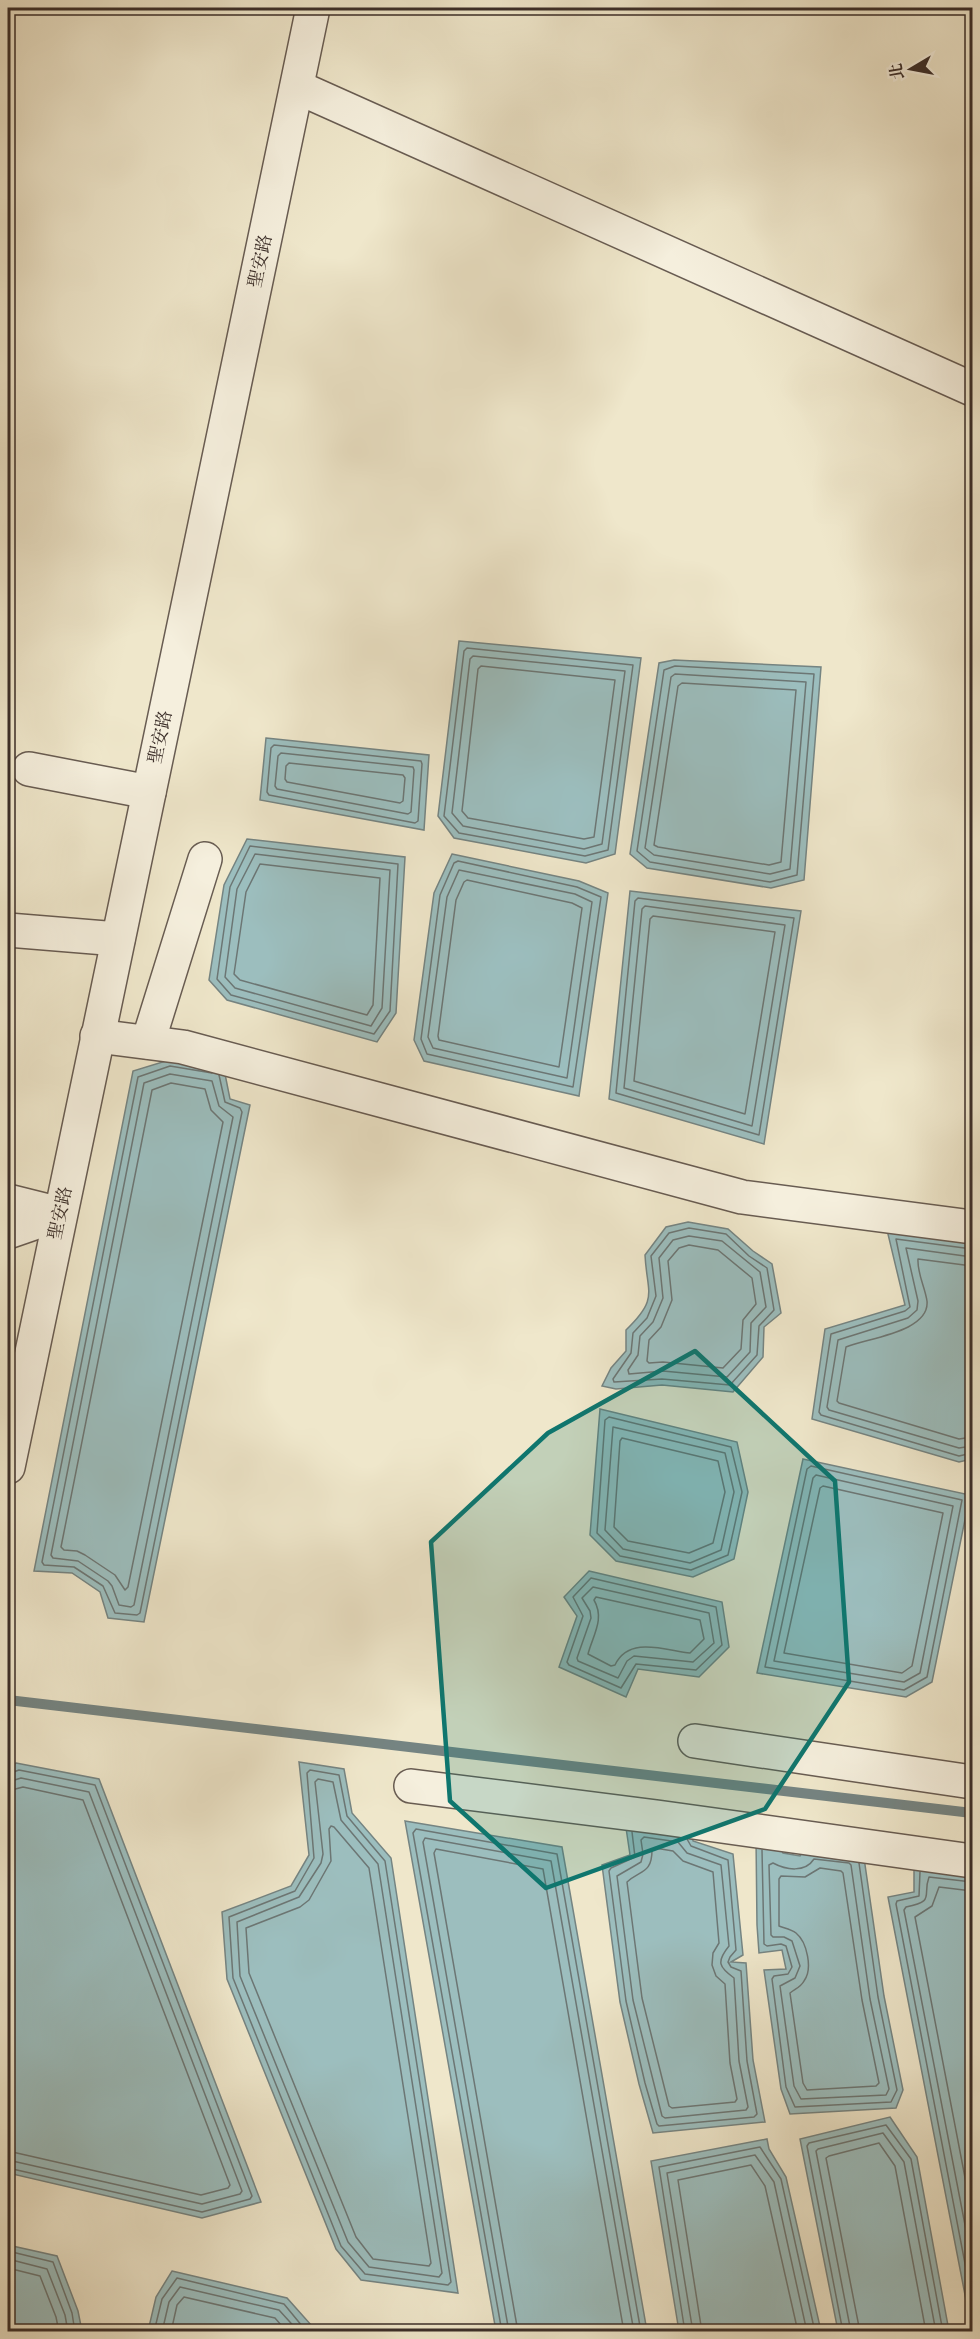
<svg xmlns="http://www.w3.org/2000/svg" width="980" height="2339" viewBox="0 0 980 2339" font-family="'IM FELL Great Primer','Noto Serif TC',serif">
	<rect width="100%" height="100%" fill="#efe7cb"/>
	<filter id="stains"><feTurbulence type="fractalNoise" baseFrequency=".00333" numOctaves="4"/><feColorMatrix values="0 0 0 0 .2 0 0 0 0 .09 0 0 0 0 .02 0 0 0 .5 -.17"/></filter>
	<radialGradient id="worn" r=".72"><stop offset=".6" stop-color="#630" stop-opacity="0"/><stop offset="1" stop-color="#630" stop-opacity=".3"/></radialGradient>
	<g fill="#9cbebe" stroke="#758482" stroke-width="1.5">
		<path d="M459 641 641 658 615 854 586 863 454 838 438 816Z"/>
		<path d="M674 660 821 667 804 880 771 888 647 868 630 854 659 663Z"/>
		<path d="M266 738 429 755 424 830 260 800Z"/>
		<path d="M247 839 405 857 396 1013 377 1042 227 1000 209 980 224 885Z"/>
		<path d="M452 854 579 881 608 893 579 1096 424 1061 414 1040 434 893Z"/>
		<path d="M630 891 801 911 764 1144 609 1099Z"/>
		<path d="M169 1060 224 1069 230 1099 250 1105 144 1622 108 1618 100 1592 72 1573 34 1571 133 1071Z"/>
		<path d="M688 1222 728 1229 753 1251 772 1264 781 1313 764 1327 763 1357 733 1392 662 1385 616 1389 602 1386 611 1368 626 1351V1330C659 1298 647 1294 645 1255L666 1227Z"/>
		<path d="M887 1230 972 1244V1459L959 1462 812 1419 825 1329 905 1305Z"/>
		<path d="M600 1409 737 1442 748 1492 734 1559 693 1577 616 1561 590 1535Z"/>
		<path d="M803 1459 970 1495 932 1682 906 1697 757 1673Z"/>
		<path d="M589 1571 722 1602 729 1647 699 1677 638 1669 626 1697 559 1667 577 1616 564 1597Z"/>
		<path d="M299 1762 344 1769 352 1813 391 1858 458 2293 361 2280 336 2249 227 1979 222 1912 291 1886 309 1855Z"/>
		<path d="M16 1763 99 1779 261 2202 202 2218 8 2173V1770Z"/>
		<path d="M405 1821 562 1847 647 2331H496Z"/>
		<path d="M625 1821 692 1830 693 1841 733 1854 743 1955 731 1962 746 1963 753 2060 765 2122 653 2133 639 2084 620 2002 602 1865 630 1855Z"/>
		<path d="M756 1838 778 1841 783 1853 800 1856 808 1844 863 1851 884 1996 903 2090 896 2108 790 2114 781 2089 764 1970 786 1969 782 1950 759 1953 757 1925Z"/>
		<path d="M914 1860 972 1869V2331L888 1897 914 1892Z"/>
		<path d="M890 2117 917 2157 949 2331H838L800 2139Z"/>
		<path d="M767 2139 769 2149 786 2177 821 2331H679L651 2161Z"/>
		<path d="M8 2245 57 2256 78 2311 82 2331H8Z"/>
		<path d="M172 2271 287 2298 312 2326 313 2331H148L156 2297Z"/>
	</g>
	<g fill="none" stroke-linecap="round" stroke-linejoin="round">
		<g stroke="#6c7674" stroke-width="1.5">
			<path d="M467 648 633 665 608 850 585 856 459 833 444 816 464 651Z"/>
			<path d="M473 656 625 671 602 844 584 849 463 826 452 813 470 659Z"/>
			<path d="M481 666 615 680 594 837 584 839 468 818 462 811 478 669Z"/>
			<path d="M675 666 814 674 797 875 770 882 650 862 637 851 664 670Z"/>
			<path d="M675 674 806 682 790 869 770 874 654 855 645 848 671 677Z"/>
			<path d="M682 683 796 690 781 862 769 865 658 847 654 845 678 686Z"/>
			<path d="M274 745 421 761 422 764 418 821 415 823 269 795 267 792 271 748Z"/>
			<path d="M281 753 413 767 414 770 411 812 408 814 277 789 275 786 278 756Z"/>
			<path d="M289 763 403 775 405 778 403 801 400 803 287 782 285 779 286 766Z"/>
			<path d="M250 846 398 864 390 1011 374 1034 231 995 217 979 230 887Z"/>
			<path d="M255 854 390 870 382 1008 371 1026 235 988 225 977 237 889Z"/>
			<path d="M458 861 577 887 601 897 573 1087 427 1054 421 1039 440 895 454 863Z"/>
			<path d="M260 864 380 878 373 1005 367 1015 240 980 234 974 246 892Z"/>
			<path d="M459 870 575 894 592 902 567 1078 433 1048 428 1037 447 897Z"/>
			<path d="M467 880 572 903 582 908 559 1067 439 1040 438 1036 456 900 464 882Z"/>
			<path d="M638 898 794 918 759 1135 616 1093 635 901Z"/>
			<path d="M645 906 785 925 752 1126 624 1088 642 909Z"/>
			<path d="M653 916 775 932 745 1114 634 1081 650 919Z"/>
			<path d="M212 1073 170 1066 138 1077 42 1562 44 1565 74 1567 103 1586 115 1613 137 1615 140 1613 242 1112 240 1108 225 1102 219 1075"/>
			<path d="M170 1074 212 1081 219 1106 233 1117 134 1605 131 1607 119 1605 112 1586 108 1581 78 1561 53 1558 51 1555 144 1083Z"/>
			<path d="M171 1083 205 1089 211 1110 223 1122 128 1587 125 1590 115 1575 85 1555 77 1551 64 1550 61 1547 152 1090Z"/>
			<path d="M689 1228 726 1234 749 1256 767 1268 774 1310 759 1326 757 1355 730 1385 662 1379 614 1382 613 1379 631 1353 633 1333 647 1318 656 1296 651 1256 669 1233Z"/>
			<path d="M689 1236 722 1241 760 1272 766 1307 751 1323 750 1352 727 1377 663 1371 629 1374 628 1370 638 1355 640 1336 653 1322 663 1298 659 1258 673 1240Z"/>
			<path d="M689 1245 718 1250 752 1278 756 1304 743 1320 741 1349 723 1368 663 1362 649 1363 647 1361 649 1340 661 1327 672 1300 668 1261 679 1248Z"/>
			<path d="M972 1249 896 1239 910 1307 905 1311 831 1334 819 1412 821 1415 959 1456 972 1453"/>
			<path d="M972 1257 906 1248 918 1301 917 1310 908 1318 838 1340 827 1407 829 1410 959 1448 972 1446"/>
			<path d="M972 1266 918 1259C917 1273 925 1287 927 1301 930 1332 868 1338 846 1347L837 1401 839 1403 959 1439 972 1437"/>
			<path d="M609 1417 731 1447 742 1492 728 1555 691 1570 620 1556 597 1533 605 1420Z"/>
			<path d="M613 1427 725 1453 734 1492 721 1550 690 1563 623 1549 605 1530Z"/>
			<path d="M622 1438 718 1461 725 1492 713 1543 689 1553 628 1541 614 1527 620 1441Z"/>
			<path d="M811 1466 962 1500 927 1677 904 1690 765 1667 807 1469Z"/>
			<path d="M816 1475 953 1506 920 1673 904 1682 774 1661 813 1478Z"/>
			<path d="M823 1486 943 1513 912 1666 902 1673 784 1653 820 1488Z"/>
			<path d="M591 1578 716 1607 722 1645 696 1670 636 1664 621 1688 569 1665 567 1662 583 1616 573 1597Z"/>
			<path d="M593 1587 709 1613 714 1643 693 1662 634 1656 627 1661 618 1678 578 1661 577 1658 591 1618 590 1611 582 1598Z"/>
			<path d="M596 1597 700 1620 704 1639 690 1653C664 1650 629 1636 615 1665L611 1666 588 1654C593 1635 605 1619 594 1600Z"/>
			<path d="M310 1770 339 1775 347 1816 385 1861 451 2282 448 2285 365 2274 341 2246 233 1978 229 1917 295 1891 314 1858 307 1773Z"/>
			<path d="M8 1774 19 1770 95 1785 252 2196 250 2199 202 2212 8 2168"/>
			<path d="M318 1779 333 1782 341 1820 378 1864 442 2273 439 2277 369 2267 348 2242 240 1976 237 1922 299 1897 321 1863 323 1854 315 1782Z"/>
			<path d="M8 1782 21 1778 89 1792 242 2191 240 2194 202 2204 8 2160"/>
			<path d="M8 1791 23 1787 83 1800 230 2185 228 2188 201 2195 8 2151"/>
			<path d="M331 1826 334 1827 369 1868 431 2263 429 2266 373 2259 356 2237 249 1973 246 1928 300 1907 309 1900 331 1861 329 1829Z"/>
			<path d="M632 1832 635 1857 611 1868 609 1871 626 2001 645 2083 657 2124 659 2126 754 2117 757 2114 747 2061 741 1971 731 1967 728 1962 730 1957 736 1950 728 1860 691 1846 687 1839"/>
			<path d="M644 1837 678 1842 687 1853 721 1865 729 1946C716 1962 719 1967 734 1978L739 2061 748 2107 746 2110 665 2118 662 2116 633 2000 617 1876 641 1862 643 1854 641 1840Z"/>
			<path d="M655 1848 673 1851 683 1861 713 1872 719 1943 713 1953 712 1965 716 1976 725 1984 730 2063 737 2099 735 2102 672 2108 669 2106 642 1998 627 1882C640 1870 652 1874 652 1850Z"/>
			<path d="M762 1850 764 1944 767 1946 781 1944 786 1946 792 1967 788 1974 774 1976 772 1979 786 2087 795 2107 891 2102 897 2090 878 1997 859 1863"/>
			<path d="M814 1859 849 1863 851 1865 870 1999 889 2089 886 2095 801 2099 794 2086 780 1986 795 1978 800 1966 792 1941 784 1937H773L771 1935 769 1865 773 1863C786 1870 805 1873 814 1859Z"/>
			<path d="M820 1868 841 1871 843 1873 862 2000 879 2083 876 2086 807 2090 803 2083 790 1993C795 1989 801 1987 804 1981 813 1969 807 1942 796 1933 791 1929 784 1928 779 1926V1879L781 1876 805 1877Z"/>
			<path d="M920 1872 919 1896 897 1901 896 1904 972 2300"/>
			<path d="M972 1882 929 1877C922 1896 936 1901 906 1907L904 1910 972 2261"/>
			<path d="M972 1891 939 1887 932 1906 915 1917 972 2214"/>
			<path d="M8 2251 53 2262 72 2313 75 2332"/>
			<path d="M8 2259 47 2269 65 2315 68 2332"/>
			<path d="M8 2268 40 2276 56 2317 59 2332"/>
			<path d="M154 2332 162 2299 177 2278 284 2304 307 2332"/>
			<path d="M162 2332 169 2302 180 2287 279 2310 299 2332"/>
			<path d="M171 2332 177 2305 184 2297 275 2318 287 2332"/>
			<path d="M502 2332 413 1833 416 1829 557 1854 641 2332"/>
			<path d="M509 2332 423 1842 425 1838 551 1861 634 2332"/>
			<path d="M518 2332 434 1853 436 1849 543 1869 624 2332"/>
			<path d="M685 2332 659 2167 760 2147 781 2179 815 2332"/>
			<path d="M693 2332 667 2173 755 2155 774 2182 807 2332"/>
			<path d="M702 2332 678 2180 751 2165 765 2186 798 2332"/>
			<path d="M843 2332 807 2146 809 2143 886 2125 911 2159 943 2332"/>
			<path d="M851 2332 816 2151 818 2149 883 2133 904 2162 936 2332"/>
			<path d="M860 2332 826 2158 829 2156 879 2143 895 2166 926 2332"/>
		</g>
		<path stroke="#758482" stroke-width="10" d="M8 1700 972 1813"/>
		<g stroke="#685c52" stroke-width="36">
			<g id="minor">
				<path d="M297 87 972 389"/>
				<path d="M29 769 149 792"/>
				<path d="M8 930 118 939"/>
				<path d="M97 1036 183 1047 742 1197 972 1227"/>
				<path d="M148 1042 205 859"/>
				<path d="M8 1201 60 1214 8 1232"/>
				<path d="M8 1467 313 8"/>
				<path d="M695 1741 972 1782"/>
				<path d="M411 1786 657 1817 972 1861"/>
			</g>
		</g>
		<use href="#minor" stroke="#f5efdd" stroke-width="33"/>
	</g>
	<path fill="#0f766e" fill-opacity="0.2" stroke="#0f766e" stroke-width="4.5" stroke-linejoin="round" d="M695 1351 835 1481 849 1682 765 1809 546 1888 450 1801 431 1542 548 1433Z"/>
	<g text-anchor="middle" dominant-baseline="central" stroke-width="6" stroke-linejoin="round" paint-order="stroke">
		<g font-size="18" fill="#3b2e29" stroke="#f5efdd">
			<text transform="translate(260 261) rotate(-78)">聖安路</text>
			<text transform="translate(160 737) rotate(-78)">聖安路</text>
			<text transform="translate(60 1213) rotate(-78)">聖安路</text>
		</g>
	</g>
	<rect width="980" height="2339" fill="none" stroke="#efe7cb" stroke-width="30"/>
	<rect x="9" y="9" width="962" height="2321" fill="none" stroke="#3b2e29" stroke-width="3"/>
	<rect x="15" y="15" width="950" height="2309" fill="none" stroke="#3b2e29" stroke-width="1.5"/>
	<g transform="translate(911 69) rotate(260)" stroke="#f5efdd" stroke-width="4.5" paint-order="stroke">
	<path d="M0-4.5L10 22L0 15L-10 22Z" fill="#3b2e29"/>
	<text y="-9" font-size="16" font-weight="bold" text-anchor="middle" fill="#3b2e29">北</text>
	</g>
	<rect width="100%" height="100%" filter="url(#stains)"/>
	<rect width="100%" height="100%" fill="url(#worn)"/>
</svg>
